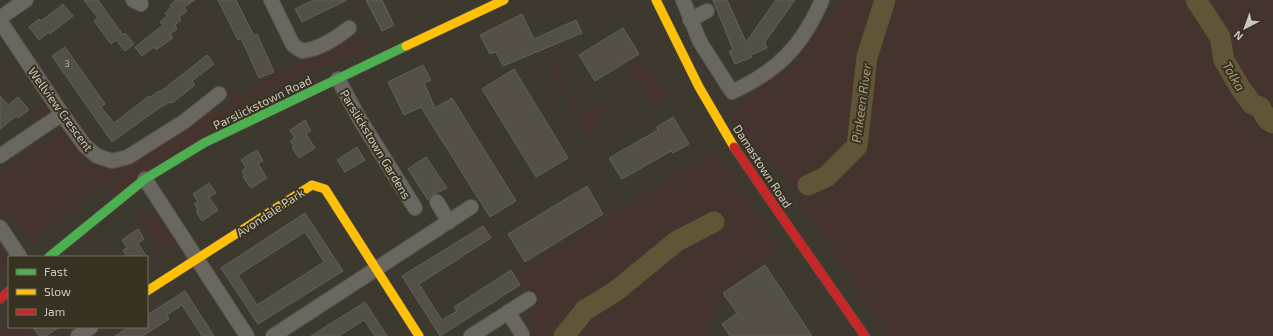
<svg xmlns="http://www.w3.org/2000/svg" width="1273" height="336" viewBox="0 0 1273 336" font-family="'Exo 2',sans-serif">
	<rect width="100%" height="100%" fill="#3d392f"/>
	<g fill="#45342d">
		<path d="M840 0H1273V336H888L790 187 726 112 789 69Z"/>
		<path d="M364 35 369 47 252 99 246 92 256 83Z"/>
		<path d="M640 56 667 94 659 106 654 108 628 64Z"/>
		<path d="M549 57 580 113 596 104 604 116 595 123 599 130C591 135 587 138 579 132L585 127 545 61Z"/>
		<path d="M229 85 240 92 256 109 112 196 102 183 31 244 12 217 5 221 0 213V172L56 133 62 130 67 133 91 165 120 169 205 112C211 109 212 111 218 110 233 110 232 95 229 85Z"/>
		<path d="M46 103 49 107 50 115 32 126 40 118V108Z"/>
		<path d="M715 151 779 248 723 293 704 336H533L535 334 527 318 538 305 518 274 520 271Z"/>
		<path d="M141 209 146 216 154 210 177 244 162 254 135 213Z"/>
		<path d="M0 247 9 262V265L0 270Z"/>
		<path d="M9 322V327H23L28 336H8L2 327Z"/>
	</g>
	<g fill="none" stroke-linecap="round" stroke-linejoin="round">
		<g stroke="#605537" stroke-width="21">
			<path d="M1196 0 1220 37 1224 60 1241 89 1252 104 1260 107 1267 119 1273 123"/>
			<path d="M808 185 826 177 857 146 867 57 885 0"/>
			<path d="M564 336 585 310 616 291 677 241 714 222"/>
		</g>
	</g>
	<g fill="#545048" stroke="#646158" fill-rule="evenodd">
		<path d="M84 0H98L123 35 125 33 134 44 125 51 116 40 111 44 94 21 98 18Z"/>
		<path d="M176 0H195L184 7 187 11 179 17 181 20 175 25 177 29 170 34 173 38 156 50 154 47 142 56 135 47 163 25 160 22 167 16 165 13 172 7 170 5Z"/>
		<path d="M218 0H236L254 36 257 34 274 72 259 78 241 38 238 40Z"/>
		<path d="M314 0H347L302 22 295 9Z"/>
		<path d="M366 0H382L394 25 382 31Z"/>
		<path d="M713 0H727L746 42 776 0H795L765 42 767 48 751 55 752 57 735 64 729 51 733 50Z"/>
		<path d="M63 4 73 16 50 34 49 32 39 40 29 27 39 19 41 21Z"/>
		<path d="M522 14 534 39 576 20 582 33 503 66 496 52 490 54 480 35Z"/>
		<path d="M623 28 639 54 595 81 579 55Z"/>
		<path d="M65 47 105 104 101 107 114 123 149 96 150 97 159 91 160 92 207 55 214 64 192 81 195 85 172 103 170 102 159 108 112 142 52 56Z"/>
		<path d="M423 65 431 80 424 83 435 108 452 98 516 201 490 217 421 107 404 115 388 82Z"/>
		<path d="M514 69 568 158 536 177 482 89Z"/>
		<path d="M0 96 8 105 18 97 29 110 18 118 16 116 0 129Z"/>
		<path d="M673 117 689 144 673 153 671 151 622 179 609 158 658 130 657 127Z"/>
		<path d="M305 120 311 131 306 134 315 148 299 158 292 147 294 146 290 141 295 138 290 130Z"/>
		<path d="M357 147 365 160 345 172 337 160Z"/>
		<path d="M257 150 263 161 258 164 267 178 251 188 243 177 245 176 242 171 246 168 241 160Z"/>
		<path d="M426 157 447 188 432 195 428 200 408 169Z"/>
		<path d="M209 183 216 193 209 197 218 210 202 221 196 211 198 209 194 204 198 202 193 194Z"/>
		<path d="M587 186 603 214 525 262 508 234Z"/>
		<path d="M305 213 343 271 258 324 221 268ZM305 232 324 262 257 305 238 275Z"/>
		<path d="M483 226 491 238 419 284 429 300 442 320 457 311 454 307 511 270 520 285 440 336 402 276Z"/>
		<path d="M138 229 144 239 138 243 147 257H127L123 250 127 248 122 240Z"/>
		<path d="M765 265 812 336H730L722 324 737 313 723 293Z"/>
		<path d="M185 291 214 336H202L182 305 167 315 169 319 143 336H115L129 327H147V315Z"/>
		<path d="M365 302 387 336H375L364 320 339 336H311Z"/>
		<path d="M33 327H59L46 336H39Z"/>
	</g>
	<g fill="none" stroke-linecap="round" stroke-linejoin="round">
		<g stroke="#58554d" stroke-width="16">
			<g id="street">
				<path d="M133 0 141 4"/>
				<path d="M271 0 293 45 302 51C320 49 335 39 349 28"/>
				<path d="M683 0 700 42 732 92C777 71 802 47 822 0"/>
				<path d="M0 18 26 0"/>
				<path d="M690 20 707 11"/>
				<path d="M0 21 62 114 85 146 97 156 112 161 128 157 185 121 219 94"/>
				<path d="M338 79 359 118 415 208"/>
				<path d="M0 156 62 114"/>
				<path d="M145 179 247 336"/>
				<path d="M437 202 449 222"/>
				<path d="M0 227 20 257"/>
				<path d="M508 312 522 334"/>
				<path d="M78 336 91 327"/>
				<path d="M273 336 471 207"/>
				<path d="M471 336 529 299"/>
			</g>
		</g>
		<g stroke="#58554d" stroke-width="10">
			<path id="fast" d="M49 257 145 179 204 143 406 46"/>
		</g>
		<g stroke="#58554d" stroke-width="10">
			<g id="slow">
				<path d="M656 0 699 87 734 147"/>
				<path d="M406 46 504 0"/>
				<path d="M147 291 312 185 325 189 419 336"/>
			</g>
		</g>
		<g stroke="#58554d" stroke-width="10">
			<g id="jam">
				<path d="M734 147 779 213 865 336"/>
				<path d="M0 299 9 291"/>
			</g>
		</g>
		<use href="#street" stroke="#6a6760" stroke-width="14"/>
		<use href="#fast" stroke="#4caf50" stroke-width="9"/>
		<use href="#slow" stroke="#ffc107" stroke-width="9"/>
		<use href="#jam" stroke="#c62828" stroke-width="9"/>
	</g>
	<g text-anchor="middle" dominant-baseline="central" stroke-width="4" stroke-linejoin="round" paint-order="stroke">
		<g font-size="10" fill="#aeaa9e">
			<text x="67" y="63">3</text>
		</g>
		<g font-size="12" fill="#ccc8bb" stroke="#383222">
			<text transform="translate(262 102) rotate(-26)">Parslickstown Road</text>
			<text transform="translate(61 109) rotate(54)">Wellview Crescent</text>
			<text transform="translate(376 144) rotate(59)">Parslickstown Gardens</text>
			<text transform="translate(763 166) rotate(57)">Damastown Road</text>
			<text transform="translate(270 212) rotate(-33)">Avondale Park</text>
		</g>
		<g font-size="13" font-style="italic" fill="#a99b75" stroke="#383222">
			<text transform="translate(1234 76) rotate(60)">Tolka</text>
			<text transform="translate(861 103) rotate(-82)">Pinkeen River</text>
		</g>
	</g>
	<rect x="8" y="256" width="140" height="72" fill="#383222" stroke="#736e5f"/>
	<rect x="16" y="269" width="20" height="6" fill="#4caf50" stroke="#736e5f"/>
	<text x="44" y="276" font-size="12" fill="#ccc8bb">Fast</text>
	<rect x="16" y="289" width="20" height="6" fill="#ffc107" stroke="#736e5f"/>
	<text x="44" y="296" font-size="12" fill="#ccc8bb">Slow</text>
	<rect x="16" y="309" width="20" height="6" fill="#c62828" stroke="#736e5f"/>
	<text x="44" y="316" font-size="12" fill="#ccc8bb">Jam</text>
	<g transform="translate(1245 28) rotate(221)" stroke="#383222" stroke-width="3" paint-order="stroke">
	<path d="M0-3L7 15L0 10L-7 15Z" fill="#ccc8bb"/>
	<text y="-6" font-size="11" font-weight="bold" text-anchor="middle" fill="#ccc8bb">N</text>
	</g>
</svg>
